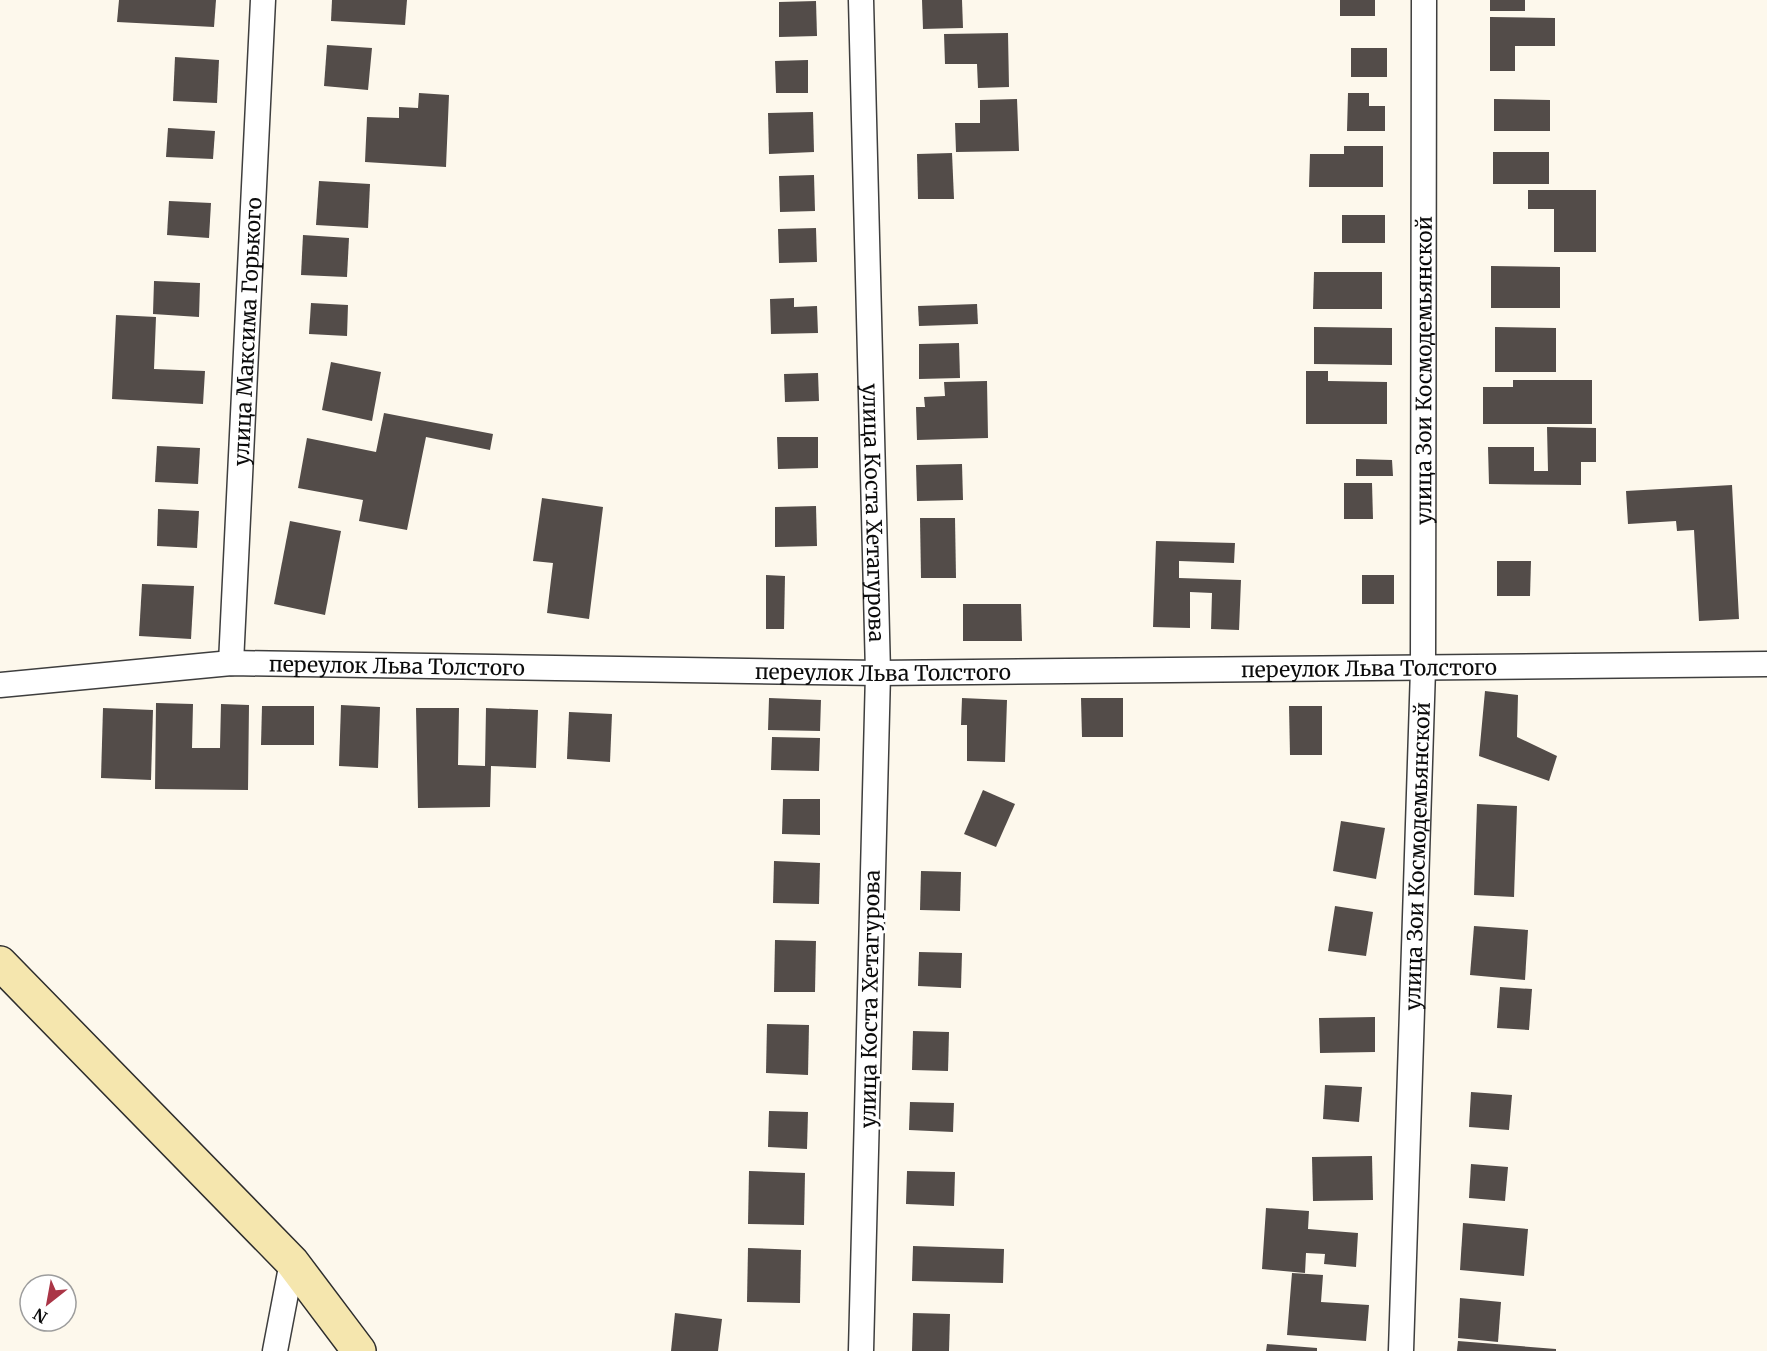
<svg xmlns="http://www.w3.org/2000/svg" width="1767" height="1351" viewBox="0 0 1767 1351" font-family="Merriweather,serif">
	<rect width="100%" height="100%" fill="#fdf8ec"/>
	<g fill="#534c49">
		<path d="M119 0H216L214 27 117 22Z"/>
		<path d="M332 0H407L405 25 331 21Z"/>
		<path d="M922 0H962L963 28 923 29Z"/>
		<rect x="1340" y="0" width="35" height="16"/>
		<rect x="1490" y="0" width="35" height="11"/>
		<path d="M816 1 817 36 779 37V2Z"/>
		<path d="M1490 17 1555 18V46H1515V71H1490Z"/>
		<path d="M1008 33 1009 87 978 88 977 64H945L944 34Z"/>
		<path d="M327 45 372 48 368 90 324 86Z"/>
		<rect x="1351" y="48" width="36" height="29"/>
		<path d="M175 57 219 60 217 103 173 101Z"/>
		<path d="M808 60V93H776L775 61Z"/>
		<path d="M419 93 449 95 446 167 365 162 367 117 399 118V107L418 108Z"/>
		<path d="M1348 93H1369V106H1385V131H1347Z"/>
		<path d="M1017 99 1019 151 956 152 955 123H980V100Z"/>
		<path d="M1494 99 1550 100V131H1494Z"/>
		<path d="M813 112 814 152 769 154 768 113Z"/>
		<path d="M168 128 215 131 213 159 166 157Z"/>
		<path d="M1344 146H1383V187H1309L1310 154H1344Z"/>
		<rect x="1493" y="152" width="56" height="32"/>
		<path d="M952 153 954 199H918L917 154Z"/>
		<path d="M814 175 815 211 780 212 779 176Z"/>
		<path d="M319 181 370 184 368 228 316 225Z"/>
		<path d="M1528 190H1596V252H1554V209H1528Z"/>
		<path d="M169 201 211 203 209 238 167 235Z"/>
		<rect x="1342" y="215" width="43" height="28"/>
		<path d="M816 228 817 262 779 263 778 229Z"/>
		<path d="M303 235 349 238 347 277 301 275Z"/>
		<path d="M1491 266 1560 267V308H1491Z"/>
		<path d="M1314 272H1382V309H1313Z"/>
		<path d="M154 281 200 283 199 317 153 314Z"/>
		<path d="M794 298V307L817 306 818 333 771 334 770 299Z"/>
		<path d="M311 303 348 305 347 336 309 334Z"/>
		<path d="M977 304 978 324 919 326 918 306Z"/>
		<path d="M116 315 156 317 154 369 205 371 203 404 112 399Z"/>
		<path d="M1314 327 1392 328V365L1314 364Z"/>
		<path d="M1495 327 1556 328V372H1495Z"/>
		<path d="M959 343 960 378 919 379V344Z"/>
		<path d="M331 362 381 372 372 421 322 410Z"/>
		<path d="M1306 371H1328V381L1387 382V424H1306Z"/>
		<path d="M818 373 819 401 785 402 784 374Z"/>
		<path d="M1513 380H1592V424H1483V387H1513Z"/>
		<path d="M987 381 988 438 917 440 916 407H925L924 397 945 396 944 382Z"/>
		<path d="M384 413 493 434 490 450 426 437 407 530 359 521 363 500 298 488 307 438 376 452Z"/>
		<path d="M1547 427 1596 428V462H1581V485L1489 484 1488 447H1534V471H1548Z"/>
		<path d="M777 437H818V468L778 469Z"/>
		<path d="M157 446 200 448 198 484 155 482Z"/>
		<path d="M1356 459 1392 460 1393 476H1356Z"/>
		<path d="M962 464 963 500 917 501 916 465Z"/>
		<path d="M1344 483H1372L1373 519H1344Z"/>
		<path d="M1732 485 1739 619 1699 621 1694 530 1677 531 1676 521 1628 524 1626 491Z"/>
		<path d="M542 498 603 507 589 619 547 613 553 563 533 561Z"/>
		<path d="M816 506 817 546 775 547V507Z"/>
		<path d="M158 509 199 511 197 548 157 546Z"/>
		<path d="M920 518H955L956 578H921Z"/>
		<path d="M290 521 341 531 325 615 274 604Z"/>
		<path d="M1156 541 1235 543 1234 563 1179 561V578L1241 580 1239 630 1211 629 1212 593 1190 592V628L1153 627Z"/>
		<path d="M1497 561H1531L1530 596H1497Z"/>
		<path d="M766 575 785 576 784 629H766Z"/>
		<rect x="1362" y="575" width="32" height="29"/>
		<path d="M142 584 194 586 191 639 139 636Z"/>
		<path d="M963 604H1021L1022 641H963Z"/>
		<path d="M1485 691 1518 695 1517 737 1557 756 1549 781 1479 756Z"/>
		<path d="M769 698 821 700 820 731 768 730Z"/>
		<path d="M962 698 1007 700 1005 762 967 761V725H961Z"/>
		<path d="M1081 698H1123V737H1082Z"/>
		<path d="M156 703 193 704 192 748H220L221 704 249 705 248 790 155 789Z"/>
		<path d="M341 705 380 707 378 768 339 766Z"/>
		<path d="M262 706H314V745H261Z"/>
		<path d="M1289 706H1322V755H1290Z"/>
		<path d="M103 708 153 710 151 780 101 778Z"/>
		<path d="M416 708H459L458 765 485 766 486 708 538 710 536 768 491 766 490 807 418 808Z"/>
		<path d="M569 712 612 714 610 762 567 759Z"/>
		<path d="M772 737 820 738 819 771 771 770Z"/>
		<path d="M983 790 1015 804 996 847 964 834Z"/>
		<path d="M783 799H820V835L782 834Z"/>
		<path d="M1477 804 1517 806 1514 897 1474 895Z"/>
		<path d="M1341 821 1385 828 1376 879 1333 871Z"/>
		<path d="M774 861 820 863 819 904 773 903Z"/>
		<path d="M921 871 961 872 960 911 920 910Z"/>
		<path d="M1335 906 1373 912 1366 956 1328 951Z"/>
		<path d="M1474 926 1528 930 1525 980 1470 975Z"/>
		<path d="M775 940 816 941 815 992H774Z"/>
		<path d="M919 952 962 953 961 988 918 986Z"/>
		<path d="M1500 987 1532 989 1529 1030 1497 1028Z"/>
		<path d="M1375 1017V1052L1320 1053 1319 1018Z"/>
		<path d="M767 1024 809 1025 808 1075 766 1073Z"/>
		<path d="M913 1031 949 1032 948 1071 912 1070Z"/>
		<path d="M1325 1085 1362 1087 1359 1122 1323 1119Z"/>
		<path d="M1471 1092 1512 1095 1509 1130 1469 1127Z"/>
		<path d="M910 1102 954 1103 953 1132 909 1130Z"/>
		<path d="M769 1111 808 1112 807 1149 768 1147Z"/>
		<path d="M1372 1156 1373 1200 1313 1201 1312 1157Z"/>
		<path d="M1471 1164 1508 1167 1505 1201 1469 1198Z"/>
		<path d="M749 1171 805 1173 804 1225 748 1224Z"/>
		<path d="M907 1171 955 1172 954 1206 906 1204Z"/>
		<path d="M1266 1208 1309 1211 1308 1229 1358 1233 1356 1267 1324 1264 1325 1254 1306 1253 1305 1273 1262 1269Z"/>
		<path d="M1463 1223 1528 1229 1524 1276 1460 1270Z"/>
		<path d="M913 1246 1004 1249 1003 1283 912 1281Z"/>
		<path d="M748 1248 801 1250 800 1303 747 1302Z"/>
		<path d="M1292 1273 1323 1275 1321 1302 1369 1305 1366 1341 1287 1335Z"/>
		<path d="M1460 1298 1501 1302 1498 1342 1458 1338Z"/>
		<path d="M675 1313 722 1319 718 1351H671Z"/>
		<path d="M913 1313 950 1314 949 1351H912Z"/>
		<path d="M1458 1341 1556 1349V1351H1457Z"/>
		<path d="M1267 1344 1317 1348V1351H1266Z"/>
	</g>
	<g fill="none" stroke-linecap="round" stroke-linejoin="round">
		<g stroke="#3e3e3e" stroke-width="27">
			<g id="street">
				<path id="s1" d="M861 0 878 673 861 1351"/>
				<path id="s2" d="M231 663 263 0"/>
				<path id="s3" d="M0 685 231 663 878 673 1767 664"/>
				<path d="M275 1351 292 1262"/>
				<path id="s4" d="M1401 1351 1423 669 1424 0"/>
			</g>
		</g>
		<g stroke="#2d2d2d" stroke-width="36">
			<path id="secondary" d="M0 963 292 1262 359 1351"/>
		</g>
		<use href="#street" stroke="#fff" stroke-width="24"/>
		<use href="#secondary" stroke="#f5e6ae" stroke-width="33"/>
	</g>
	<g text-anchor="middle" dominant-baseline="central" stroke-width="6" stroke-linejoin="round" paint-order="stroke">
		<g font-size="21" fill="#0b0b0b" stroke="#fff">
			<text stroke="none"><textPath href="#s2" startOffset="332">улица Максима Горького</textPath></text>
			<text stroke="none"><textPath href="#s4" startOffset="981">улица Зои Космодемьянской</textPath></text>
			<text stroke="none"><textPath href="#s1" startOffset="513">улица Коста Хетагурова</textPath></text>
			<text stroke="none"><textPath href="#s3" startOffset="398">переулок Льва Толстого</textPath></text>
			<text stroke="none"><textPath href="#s3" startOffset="1370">переулок Льва Толстого</textPath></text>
			<text stroke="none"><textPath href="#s3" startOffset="884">переулок Льва Толстого</textPath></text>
			<text stroke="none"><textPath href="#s4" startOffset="495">улица Зои Космодемьянской</textPath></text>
			<text transform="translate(870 999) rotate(-89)">улица Коста Хетагурова</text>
		</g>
	</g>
	<g transform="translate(48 1303) rotate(211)"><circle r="28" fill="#ffffff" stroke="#9d9d9d" stroke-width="1.5"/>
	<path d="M0-4.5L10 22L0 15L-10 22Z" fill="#aa3546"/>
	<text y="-9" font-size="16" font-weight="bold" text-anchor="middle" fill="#0b0b0b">N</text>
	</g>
</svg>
